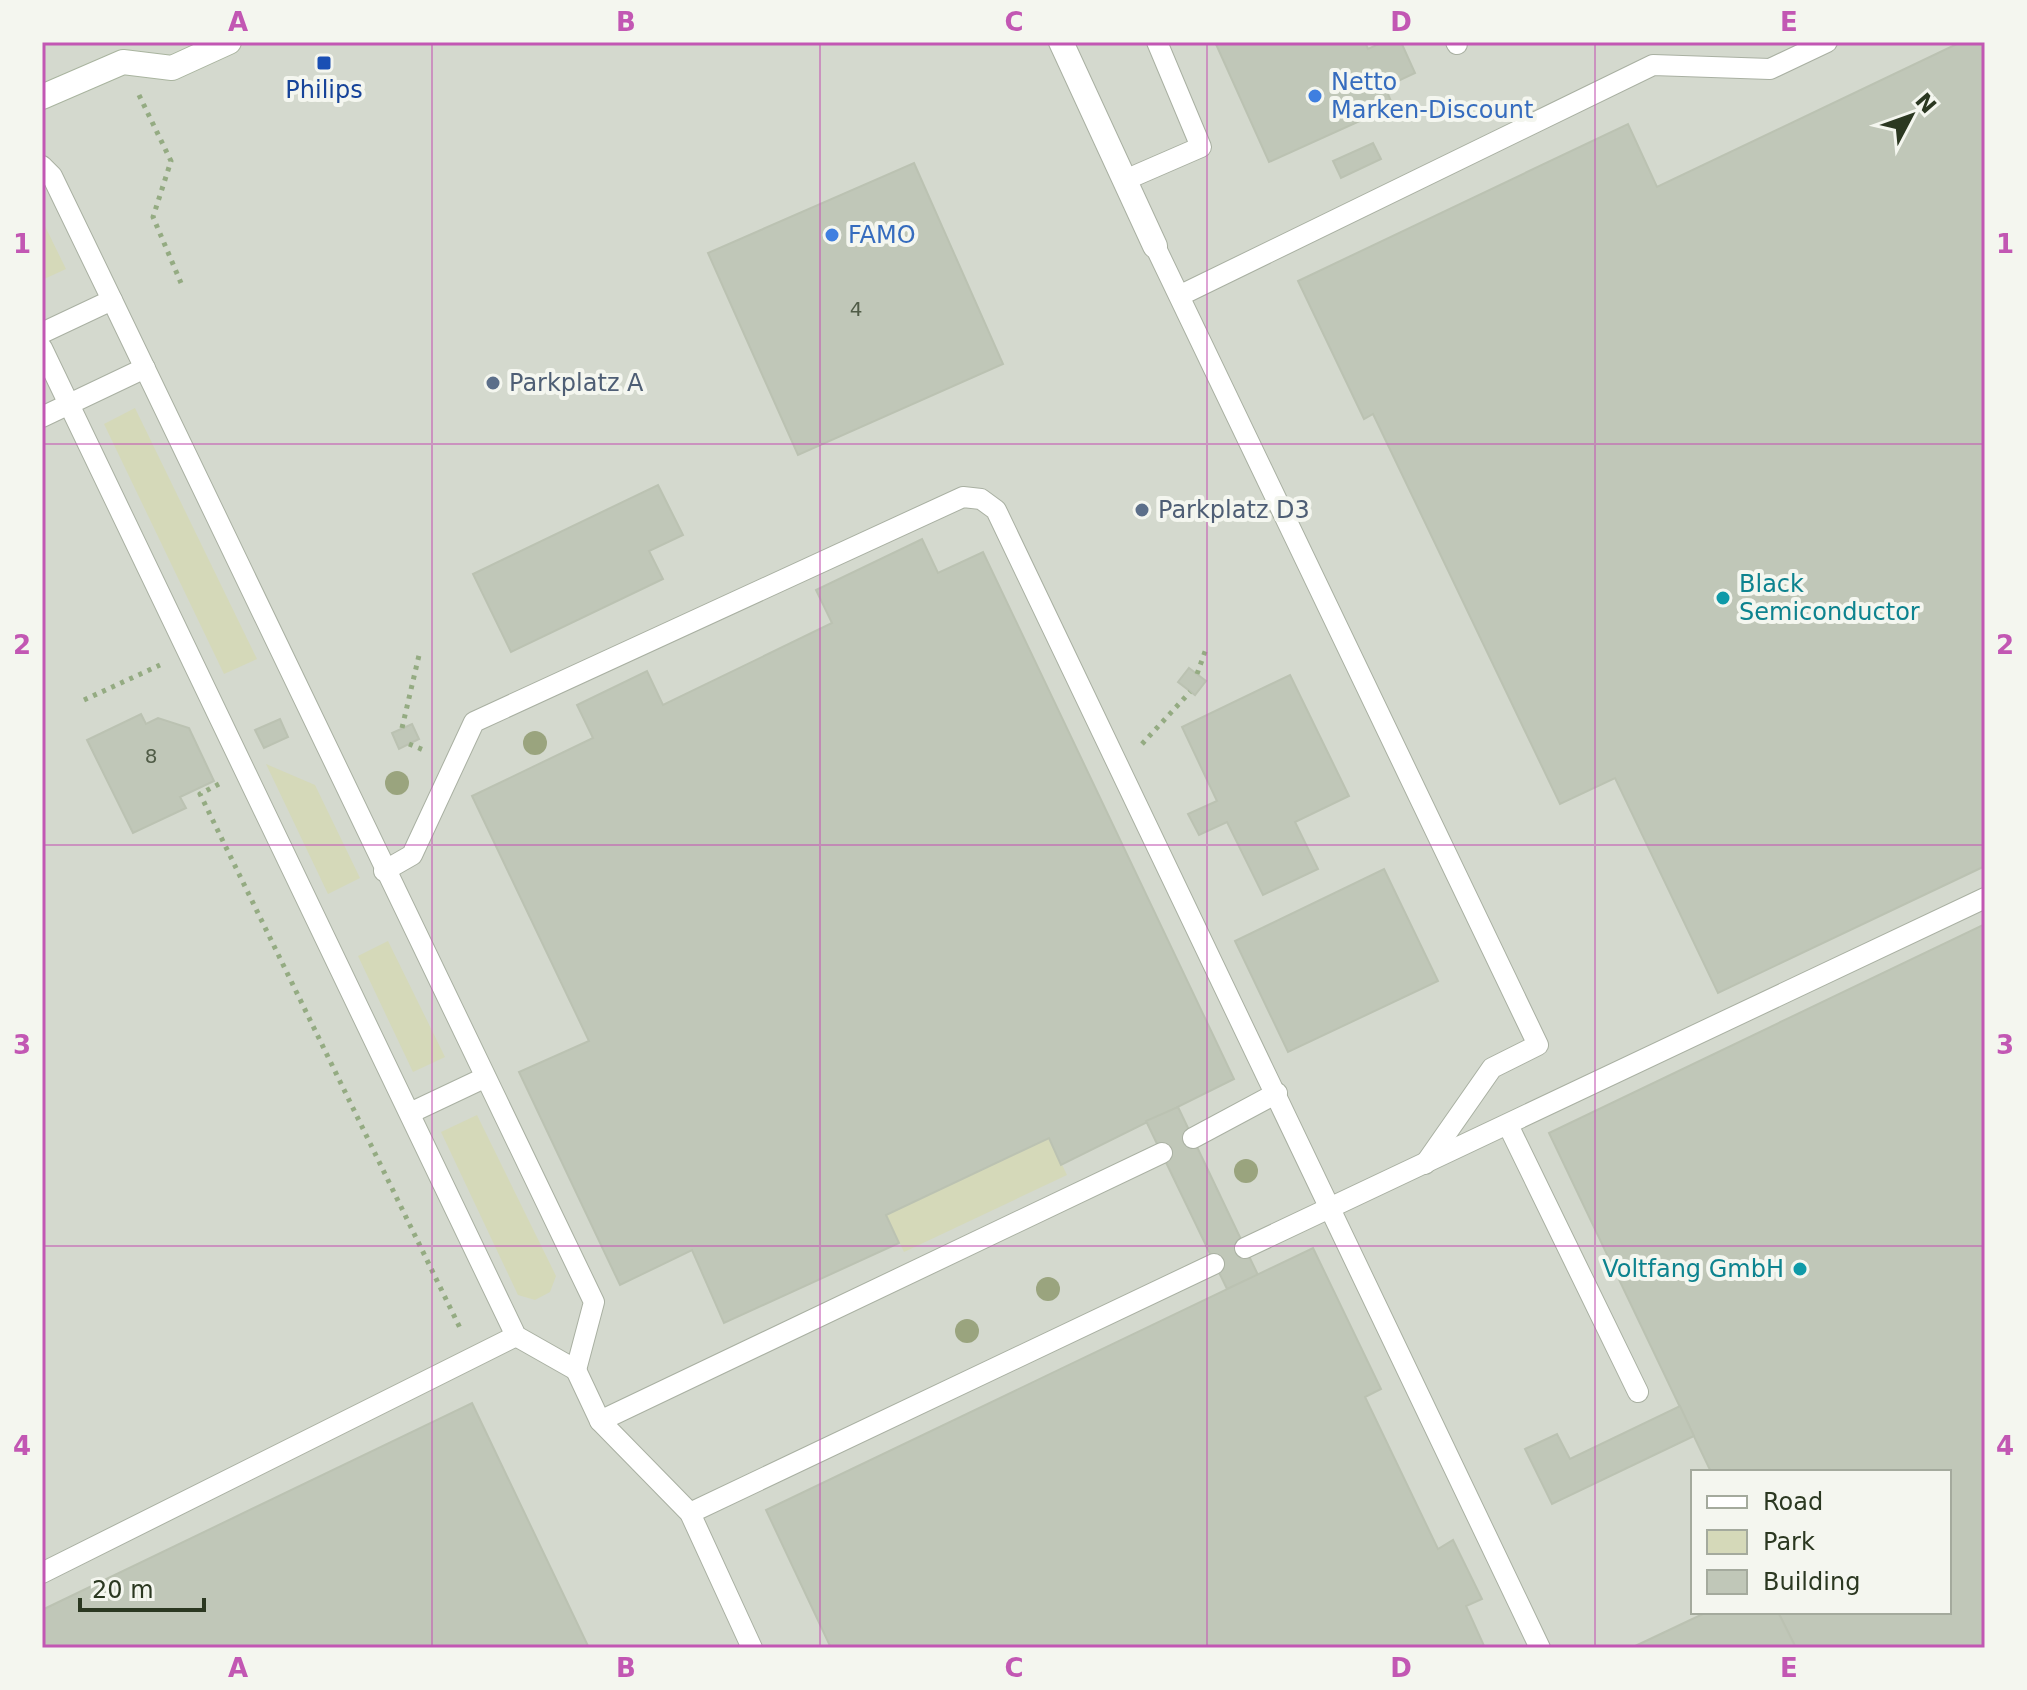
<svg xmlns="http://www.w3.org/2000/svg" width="2027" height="1690" viewBox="0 0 2027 1690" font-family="'DejaVu Sans',sans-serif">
	<rect width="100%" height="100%" fill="#e5e9df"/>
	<path fill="#d4d9ce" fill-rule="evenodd" d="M42 42H1985V1648H42ZM1693 1472H1949V1612H1693Z"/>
	<g fill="#d5d9b9">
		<path d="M42 220 66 269 42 280Z"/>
		<path d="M135 408 257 659 224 674 104 424Z"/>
		<path d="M266 764 315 785 360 878 328 894Z"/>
		<path d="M388 941 445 1057 413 1072 358 956Z"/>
		<path d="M477 1115 556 1276 550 1292 535 1300 518 1295 441 1132Z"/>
		<path d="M1049 1138 1067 1175 904 1252 886 1215Z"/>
	</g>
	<g fill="#c0c7b8" stroke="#bbc2b2" stroke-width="2">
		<path d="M1215 42H1365L1368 49 1383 42H1401L1415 73 1385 87 1393 106 1269 162Z"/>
		<path d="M1961 42H1985V866L1718 993 1615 778 1560 804 1373 414 1364 419 1298 281 1628 124 1657 187Z"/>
		<path d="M1373 143 1381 159 1341 178 1333 161Z"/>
		<path d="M914 163 1003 364 798 455 708 253Z"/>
		<path d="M658 485 683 535 649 551 663 579 511 652 473 574Z"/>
		<path d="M922 539 938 573 983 552 1234 1079 1061 1165 1049 1138 886 1215 899 1243 724 1323 692 1250 620 1285 519 1072 589 1041 472 796 593 738 577 705 647 671 663 705 832 623 816 590Z"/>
		<path d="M1189 668 1206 681 1195 695 1178 682Z"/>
		<path d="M1290 675 1349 796 1295 822 1318 869 1263 895 1227 822 1199 835 1188 814 1217 801 1182 727Z"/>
		<path d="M141 714 146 724 158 718 189 728 214 781 180 797 186 808 133 833 87 740Z"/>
		<path d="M280 719 288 737 264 748 255 730Z"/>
		<path d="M412 724 419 739 399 749 392 733Z"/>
		<path d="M1384 869 1438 981 1288 1052 1235 941Z"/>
		<path d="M1985 924V1648H1796L1778 1612H1949V1472H1711L1549 1133Z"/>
		<path d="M1178 1107 1258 1275 1227 1289 1146 1121Z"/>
		<path d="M1313 1248 1381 1389 1365 1397 1438 1549 1453 1540 1482 1599 1466 1606 1485 1648H831L766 1510Z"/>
		<path d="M472 1403 589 1648H42V1610Z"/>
		<path d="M1680 1406 1694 1436 1552 1504 1525 1449 1557 1434 1570 1459Z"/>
		<path d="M1707 1612H1778L1796 1648H1631Z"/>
	</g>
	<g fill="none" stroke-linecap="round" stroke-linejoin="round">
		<g stroke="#a9b0a2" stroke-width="22">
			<g id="lane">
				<path d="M1456 42 1457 44"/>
				<path d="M42 166 52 176 112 300 594 1302 576 1370 516 1336 42 348"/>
				<path d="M1125 180 1201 147 1157 42"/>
				<path d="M1155 246 1538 1045 1492 1068 1425 1164"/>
				<path d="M1181 295 1653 65 1770 69 1827 42"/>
				<path d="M42 333 112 300"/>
				<path d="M42 417 145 368"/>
				<path d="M384 871 412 855 474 722 963 497 981 499 996 510 1540 1648"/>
				<path d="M410 1113 484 1078"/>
				<path d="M1508 1125 1638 1392"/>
				<path d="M1193 1138 1277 1093"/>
				<path d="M1245 1248 1985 898"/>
				<path d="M576 1370 600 1421 690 1513 752 1648"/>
				<path d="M600 1421 1162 1153"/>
				<path d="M690 1513 1214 1264"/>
				<path d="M42 1573 516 1336"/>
			</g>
		</g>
		<g stroke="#a9b0a2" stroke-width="26">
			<path id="street" d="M1061 42 1155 246"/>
		</g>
		<g stroke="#a9b49f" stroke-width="26">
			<path id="secondary" d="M42 97 123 62 172 68 229 42"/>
		</g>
		<g stroke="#94ab82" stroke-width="5" stroke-dasharray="4 6" stroke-linecap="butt">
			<path d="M139 95 171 161 153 217 181 283"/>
			<path d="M1197 674 1206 649"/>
			<path d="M84 700 160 665"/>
			<path d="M402 728 420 651"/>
			<path d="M409 744 426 751"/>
			<path d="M1142 744 1190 692"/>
			<path d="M219 784 200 794 461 1330"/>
		</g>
		<use href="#lane" stroke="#fff" stroke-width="20"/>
		<use href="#street" stroke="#fff" stroke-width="24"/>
		<use href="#secondary" stroke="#fff" stroke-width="24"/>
	</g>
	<g fill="#9aa47e">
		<circle cx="535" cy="743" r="12"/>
		<circle cx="397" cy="783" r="12"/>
		<circle cx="1246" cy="1171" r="12"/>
		<circle cx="1048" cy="1289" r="12"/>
		<circle cx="967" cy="1331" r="12"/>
	</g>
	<path fill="none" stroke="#c257b3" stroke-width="2" stroke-opacity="0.55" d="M432 42V1648M820 42V1648M1207 42V1648M1595 42V1648M42 444H1985M42 845H1985M42 1246H1985"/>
	<rect fill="#1a4fb4" stroke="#f4f6ef" stroke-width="3" x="316" y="55" width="16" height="16" rx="4"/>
	<g fill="#3f7fe0" stroke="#f4f6ef" stroke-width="3">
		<circle cx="1315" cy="96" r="8"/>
		<circle cx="832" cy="235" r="8"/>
	</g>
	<g fill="#5c6f8a" stroke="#f4f6ef" stroke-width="3">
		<circle cx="493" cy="383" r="8"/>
		<circle cx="1142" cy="510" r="8"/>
	</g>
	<g fill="#0f9aa8" stroke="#f4f6ef" stroke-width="3">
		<circle cx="1723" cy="598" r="8"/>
		<circle cx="1800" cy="1269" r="8"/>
	</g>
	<g text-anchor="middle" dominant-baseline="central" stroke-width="8" stroke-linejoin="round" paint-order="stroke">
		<g font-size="20" fill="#505c47">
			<text x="856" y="309">4</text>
			<text x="151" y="756">8</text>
		</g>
		<g font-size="24" fill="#366cbe" stroke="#f4f6ef" text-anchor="start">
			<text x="1331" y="82">Netto<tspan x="1331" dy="28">Marken-Discount</tspan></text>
			<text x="848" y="235">FAMO</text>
		</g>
		<g font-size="24" fill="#164399" stroke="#f4f6ef">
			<text x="324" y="90">Philips</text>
		</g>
		<g font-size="24" fill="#4e5e75" stroke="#f4f6ef" text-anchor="start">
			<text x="509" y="383">Parkplatz A</text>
			<text x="1158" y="510">Parkplatz D3</text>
		</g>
		<g font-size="24" fill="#0d838f" stroke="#f4f6ef" text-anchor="start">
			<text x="1739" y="584">Black<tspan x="1739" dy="28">Semiconductor</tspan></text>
			<text x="1784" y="1269" text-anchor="end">Voltfang GmbH</text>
		</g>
	</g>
	<rect width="2027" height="1690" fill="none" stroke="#f4f6ef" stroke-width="88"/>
	<rect x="1691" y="1470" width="260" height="144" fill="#f4f6ef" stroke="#a4aa9d" stroke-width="2"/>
	<rect x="1707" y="1496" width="40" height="12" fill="#ffffff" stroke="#a4aa9d" stroke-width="2"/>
	<text x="1763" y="1510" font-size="24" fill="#2b3821">Road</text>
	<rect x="1707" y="1530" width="40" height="24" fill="#d5d9b9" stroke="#a4aa9d" stroke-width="2"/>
	<text x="1763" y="1550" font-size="24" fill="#2b3821">Park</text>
	<rect x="1707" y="1570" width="40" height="24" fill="#c0c7b8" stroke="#a4aa9d" stroke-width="2"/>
	<text x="1763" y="1590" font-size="24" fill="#2b3821">Building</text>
	<g transform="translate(1911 116) rotate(49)" stroke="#f4f6ef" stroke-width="6" paint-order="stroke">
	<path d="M0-6L14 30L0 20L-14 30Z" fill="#2b3821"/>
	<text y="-12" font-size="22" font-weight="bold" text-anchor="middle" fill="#2b3821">N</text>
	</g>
	<path d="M80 1598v12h124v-12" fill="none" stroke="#2b3821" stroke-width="4"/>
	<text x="92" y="1598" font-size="24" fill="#2b3821" stroke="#f4f6ef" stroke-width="6" paint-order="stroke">20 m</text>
	<rect x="44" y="44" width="1939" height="1602" fill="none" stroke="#c257b3" stroke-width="3"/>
	<g font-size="26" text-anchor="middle" font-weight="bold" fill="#c257b3">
		<text x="238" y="31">A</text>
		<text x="626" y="31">B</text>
		<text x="1014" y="31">C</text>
		<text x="1401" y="31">D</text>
		<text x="1789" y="31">E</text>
		<text x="22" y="253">1</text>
		<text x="2005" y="253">1</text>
		<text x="22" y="654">2</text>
		<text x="2005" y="654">2</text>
		<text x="22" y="1054">3</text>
		<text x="2005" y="1054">3</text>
		<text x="22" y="1455">4</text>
		<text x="2005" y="1455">4</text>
		<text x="238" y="1677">A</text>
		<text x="626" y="1677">B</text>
		<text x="1014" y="1677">C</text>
		<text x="1401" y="1677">D</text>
		<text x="1789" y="1677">E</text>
	</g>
</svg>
